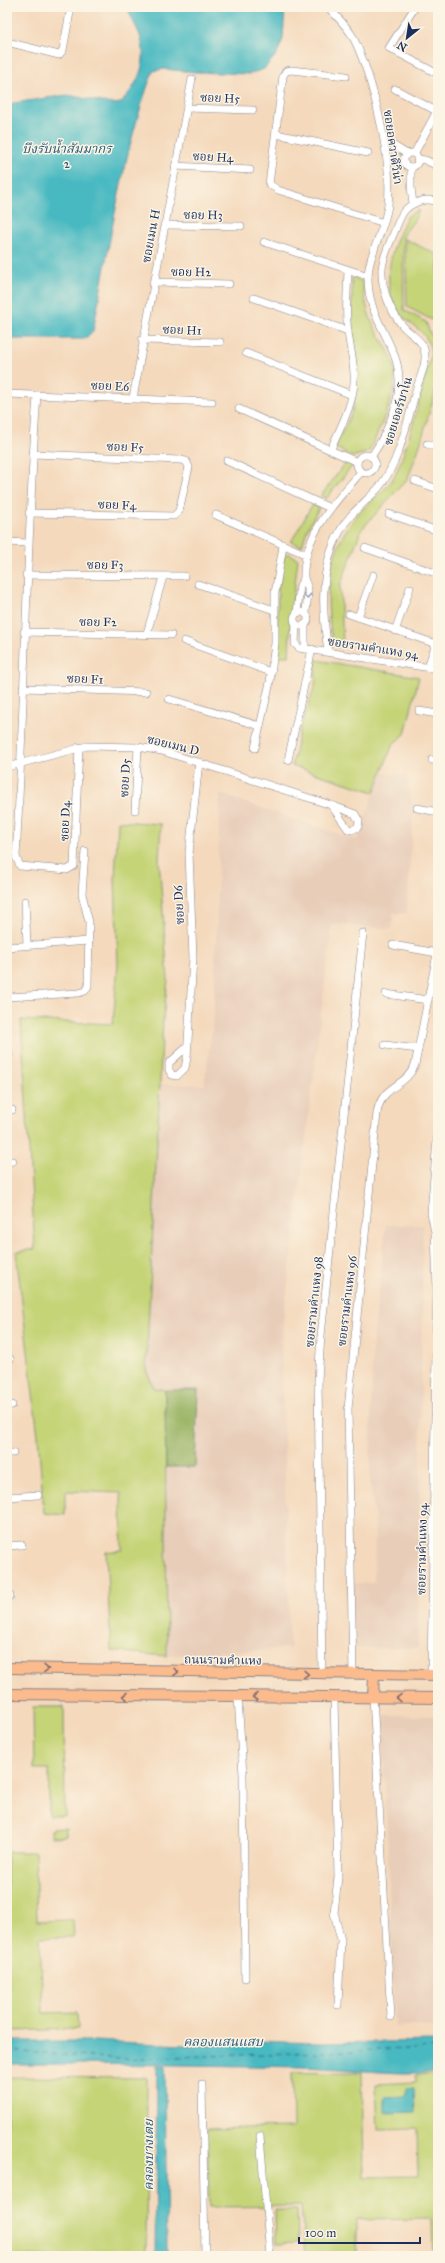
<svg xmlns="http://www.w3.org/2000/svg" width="445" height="2263" viewBox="0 0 445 2263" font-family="'IM FELL Great Primer','Noto Serif Thai',serif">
	<rect width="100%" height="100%" fill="#fcf5e5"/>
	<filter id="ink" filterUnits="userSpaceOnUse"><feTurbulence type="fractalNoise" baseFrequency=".025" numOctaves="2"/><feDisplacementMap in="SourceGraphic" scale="8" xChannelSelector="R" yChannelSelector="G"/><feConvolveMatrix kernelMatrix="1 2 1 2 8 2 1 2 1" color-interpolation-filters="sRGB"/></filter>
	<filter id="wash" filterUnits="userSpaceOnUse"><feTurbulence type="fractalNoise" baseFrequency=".012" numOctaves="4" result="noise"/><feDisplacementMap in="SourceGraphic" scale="16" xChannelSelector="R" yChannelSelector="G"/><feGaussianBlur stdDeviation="0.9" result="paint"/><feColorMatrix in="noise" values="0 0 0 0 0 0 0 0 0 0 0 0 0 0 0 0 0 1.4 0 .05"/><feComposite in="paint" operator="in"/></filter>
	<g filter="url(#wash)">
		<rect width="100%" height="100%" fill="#f4d9bc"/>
		<g fill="#e8ceb9">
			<path d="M381 773 407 776 413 814 407 914 393 913 392 929 332 924 281 1341 290 1648 167 1656 166 1467 195 1466 198 1390H165L154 1388 146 1370 159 1084 204 1085 214 1014 220 794 357 840Z"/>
			<path d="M386 1225H423L418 1648H348L347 1584 374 1583 375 1520 370 1483 372 1350Z"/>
			<path d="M382 1715 438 1716V2027L395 2026Z"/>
		</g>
		<g fill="#c5d477" stroke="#70826a">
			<path d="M419 210C416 221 408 226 403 237L404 310 426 322 430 333 438 343V382L420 445 408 478 361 530 340 586 343 643 339 647 333 642C323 598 327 548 359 513 371 500 389 489 396 473 412 436 420 394 431 356 429 327 411 330 397 309 382 285 390 254 401 230 403 226 405 219 408 216 411 214 415 212 419 210Z"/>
			<path d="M405 239 438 255V323L407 307Z"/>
			<path d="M352 277 362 281C364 294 366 307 371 320 378 337 396 356 395 376 393 403 380 427 369 452L352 457 335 447 352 412 359 371 352 328Z"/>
			<path d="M347 461 353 465 326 499 321 496Z"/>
			<path d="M312 505 319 508 307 530 302 546 291 542Z"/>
			<path d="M288 553 298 559 291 614 289 656H280L277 652 278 590 284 557Z"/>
			<path d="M316 660 419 677 405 734 393 744 374 792 292 766 300 729 315 686Z"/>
			<path d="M118 821 161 824 159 860 168 980 163 1019 146 1370 154 1388 165 1390 167 1656 111 1651 106 1552 122 1550 121 1493 65 1491V1515L44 1513 38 1436 16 1252 35 1249 21 1020 113 1024 118 964 115 878Z"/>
			<path d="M33 1707H64L65 1816H49V1769H34Z"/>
			<path d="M66 1828V1836L51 1837V1829Z"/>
			<path d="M7 1852H35L37 1921 73 1920 74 1937 40 1938 43 2013 77 2012 78 2029 11 2031 7 1957Z"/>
			<path d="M362 2072 364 2177 418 2176 417 2128 378 2129 376 2084 416 2082V2075L438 2074V2256H433L432 2219 357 2220V2256H305L301 2206 209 2207 207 2129 293 2127 292 2073Z"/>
			<path d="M7 2077 147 2078 146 2256H7Z"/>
			<path d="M275 2210H297L298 2243 276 2244Z"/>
		</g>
		<path fill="#9cb668" stroke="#5c7263" d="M165 1390H198L195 1467H166Z"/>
		<g fill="#4ab9c1" stroke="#327490">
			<path d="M128 7H285L283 39 277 54 264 69 249 74 194 72 164 69 153 71C122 154 110 244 93 331L85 339H7V104L67 95 113 104 121 103C140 81 149 61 139 33 135 24 130 17 128 7Z"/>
			<path d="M7 2041H93L208 2046 255 2041 319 2043 438 2041V2072C393 2076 347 2068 302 2067 203 2065 105 2064 7 2064Z"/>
			<path d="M157 2067H165L167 2256H155Z"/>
			<path d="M406 2088H414L415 2112 385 2113V2097L406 2096Z"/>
		</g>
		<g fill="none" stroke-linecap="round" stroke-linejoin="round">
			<path stroke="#29587c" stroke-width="1" stroke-dasharray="5 4" stroke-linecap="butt" d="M7 2051 121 2059 438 2048"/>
		</g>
	</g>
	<g filter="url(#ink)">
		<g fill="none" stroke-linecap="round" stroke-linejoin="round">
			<g stroke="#88848d" stroke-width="8">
				<g id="minor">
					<path d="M328 7C336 16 347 26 353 37 373 77 393 161 388 205 385 229 368 255 368 278 368 313 386 330 396 360 406 392 389 431 371 457"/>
					<path d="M415 7 389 48 438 74"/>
					<path d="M435 7 438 9"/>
					<path d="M7 42 59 55 63 50 71 7"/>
					<path d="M346 76 291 70 286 71 283 76 269 184 278 190 384 223"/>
					<path d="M395 89 438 112"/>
					<path d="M187 108 253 110"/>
					<path d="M276 134 368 153"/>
					<path d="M394 146 407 154"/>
					<circle cx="411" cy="160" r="7"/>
					<path d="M414 154 437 111"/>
					<path d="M417 159 425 160 438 166"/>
					<path d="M175 166 250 170"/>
					<path d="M411 167V187L413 204"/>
					<path d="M164 225 241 226"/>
					<path d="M264 242 368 276"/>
					<path d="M153 282 229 284"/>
					<path d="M254 298 348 331"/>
					<path d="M142 340 220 342"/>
					<path d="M246 353 352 395"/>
					<path d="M7 394 212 402"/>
					<path d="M37 395C26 549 25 703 16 857L20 866 67 870 74 866 79 747"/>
					<path d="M133 398 192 79"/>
					<path d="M239 409 357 462"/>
					<path d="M427 444 438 447"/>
					<path d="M331 449C340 428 353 405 354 382 355 367 351 353 349 339 345 316 347 294 348 271"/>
					<circle cx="366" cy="464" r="9"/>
					<path d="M227 461 330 508"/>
					<path d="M415 481 438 489"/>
					<path d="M29 513 174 516 179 511 189 467 186 461 180 460 33 454"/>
					<path d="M389 514 438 531"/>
					<path d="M216 515 307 555"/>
					<path d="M7 542 27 543"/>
					<path d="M365 548 438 574"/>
					<path d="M26 575 184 576"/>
					<path d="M198 584 274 610"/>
					<circle cx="301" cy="619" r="7"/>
					<path d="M297 613 300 585 304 579"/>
					<path d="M306 614C306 606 308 598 308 590 308 586 305 582 304 578 302 536 336 501 361 472"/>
					<path d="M349 614 436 644"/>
					<path d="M358 617 373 575"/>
					<path d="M296 624 295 644 299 648 438 669"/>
					<path d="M395 631 410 588"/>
					<path d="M24 632 171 635"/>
					<path d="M147 633 163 577"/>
					<path d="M184 641 271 672"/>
					<path d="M305 648V624"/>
					<path d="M328 652C322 610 319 569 340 531 350 512 367 502 380 486 400 461 408 418 417 387 420 378 425 367 425 358 426 340 412 337 402 325 390 311 381 288 382 269 383 257 389 245 393 235 397 227 399 217 405 210 413 202 427 197 438 202"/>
					<path d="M428 667 438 638"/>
					<path d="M23 688 146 692"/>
					<path d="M169 699 260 726"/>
					<path d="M419 711 438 714"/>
					<path d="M255 748 270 682 275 643V593L283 546"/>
					<path d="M288 760 312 649"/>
					<path d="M432 760 438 761"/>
					<path d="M7 767 87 746 138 747 162 751 331 805"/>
					<path d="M331 805 355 814 359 821 358 827 352 830 348 829Z"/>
					<path d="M417 808 438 812"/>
					<path d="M135 810 138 747"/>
					<path d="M25 901 27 944"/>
					<path d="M393 945 437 953"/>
					<path d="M7 947 89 941"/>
					<path d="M386 994 428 1000"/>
					<path d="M7 997 79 993 85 991 88 986 89 922 82 894 85 851"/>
					<path d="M385 1045 418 1049"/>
					<path d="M187 1047 169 1063V1070L172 1075 177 1076 185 1068 187 1058 193 958 189 853 199 762"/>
					<path d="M7 1055H9"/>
					<path d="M7 1110H12"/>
					<path d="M7 1162 13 1161"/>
					<path d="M7 1359H10"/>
					<path d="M7 1406 12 1405"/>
					<path d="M7 1453H13"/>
					<path d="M7 1497 38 1495"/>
					<path d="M7 1546 22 1545"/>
					<path d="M7 1596H10"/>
					<path d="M322 1674 318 1380 321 1336 363 933"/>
					<path d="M353 1675 348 1409 377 1113C382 1084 404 1089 415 1065L438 949"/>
					<path d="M431 1675 437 1289 435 1232 431 1213 438 1128"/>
					<path d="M238 1697 243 1775 245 1978"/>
					<path d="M334 1697 338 1877 334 1913 341 1940 338 2005"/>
					<path d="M373 1697 391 2017"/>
					<path d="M202 2084 205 2256"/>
					<path d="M260 2136 270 2256"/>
				</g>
			</g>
			<g stroke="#88848d" stroke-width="12">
				<g id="primary">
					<path d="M7 1668 438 1675"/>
					<path d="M7 1694 438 1698"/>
					<path d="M373 1697 374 1675"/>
				</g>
			</g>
			<use href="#minor" stroke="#fff" stroke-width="7"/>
			<use href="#primary" stroke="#fbbb8c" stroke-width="10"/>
		</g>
		<defs><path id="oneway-chevron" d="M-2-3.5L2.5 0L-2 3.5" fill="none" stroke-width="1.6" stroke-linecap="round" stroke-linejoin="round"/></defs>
		<use stroke="#8d97ae" href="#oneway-chevron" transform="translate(307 596) rotate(95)"/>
		<g stroke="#806e73">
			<use href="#oneway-chevron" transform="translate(46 1669) rotate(1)"/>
			<use href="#oneway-chevron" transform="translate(176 1672) rotate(1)"/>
			<use href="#oneway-chevron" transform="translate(306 1674) rotate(1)"/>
			<use href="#oneway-chevron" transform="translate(125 1696) rotate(180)"/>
			<use href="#oneway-chevron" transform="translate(255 1697) rotate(180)"/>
			<use href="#oneway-chevron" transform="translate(399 1698) rotate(-179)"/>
		</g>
	</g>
	<g text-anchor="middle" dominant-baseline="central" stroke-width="3" stroke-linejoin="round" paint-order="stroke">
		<g font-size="12" fill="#1b2f5e" stroke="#fcf5e5">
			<text transform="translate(220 98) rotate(2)">ซอย H5</text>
			<text transform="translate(393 147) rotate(82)">ซอยอควาดิวิน่า</text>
			<text transform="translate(213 157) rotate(3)">ซอย H4</text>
			<text transform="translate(203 215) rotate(1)">ซอย H3</text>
			<text transform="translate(151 236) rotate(-79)">ซอยเมน H</text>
			<text transform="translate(191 272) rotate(1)">ซอย H2</text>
			<text transform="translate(182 330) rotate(2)">ซอย H1</text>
			<text transform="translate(110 386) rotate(2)">ซอย E6</text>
			<text transform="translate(398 411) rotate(-73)">ซอยเออร์บาโน</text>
			<text transform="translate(125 447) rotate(2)">ซอย F5</text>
			<text transform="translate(117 505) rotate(2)">ซอย F4</text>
			<text transform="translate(105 565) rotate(1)">ซอย F3</text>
			<text transform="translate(98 622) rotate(1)">ซอย F2</text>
			<text transform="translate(373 648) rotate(9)">ซอยรามคําแหง 94</text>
			<text transform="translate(85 679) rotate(2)">ซอย F1</text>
			<text transform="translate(173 745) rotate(14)">ซอยเมน D</text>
			<text transform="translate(125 778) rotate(-87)">ซอย D5</text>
			<text transform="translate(65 821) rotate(-88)">ซอย D4</text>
			<text transform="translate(179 905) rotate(-93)">ซอย D6</text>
			<text transform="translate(347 1301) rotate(-83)">ซอยรามคําแหง 96</text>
			<text transform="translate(314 1302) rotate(-84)">ซอยรามคําแหง 98</text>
			<text transform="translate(422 1549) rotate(-89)">ซอยรามคําแหง 94</text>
			<text transform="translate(223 1660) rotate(1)">ถนนรามคำแหง</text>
		</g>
		<g font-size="13" font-style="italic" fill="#29587c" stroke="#fcf5e5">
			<text x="67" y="149">บึงรับน้ำสัมมากร<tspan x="67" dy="15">2</tspan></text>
			<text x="223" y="2042">คลองแสนแสบ</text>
			<text transform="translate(149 2155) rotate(-90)">คลองบางเตย</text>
		</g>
	</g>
	<rect width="445" height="2263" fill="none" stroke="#fcf5e5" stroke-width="24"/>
	<g transform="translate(407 38) rotate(210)" stroke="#fcf5e5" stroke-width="3" paint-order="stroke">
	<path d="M0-3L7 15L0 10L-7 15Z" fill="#1b2f5e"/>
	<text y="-6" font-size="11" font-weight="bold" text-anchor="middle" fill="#1b2f5e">N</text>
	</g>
	<path d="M299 2237v6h121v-6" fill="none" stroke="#1b2f5e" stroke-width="2"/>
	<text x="305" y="2237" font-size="12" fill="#1b2f5e" stroke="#fcf5e5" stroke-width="3" paint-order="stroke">100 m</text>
</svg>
